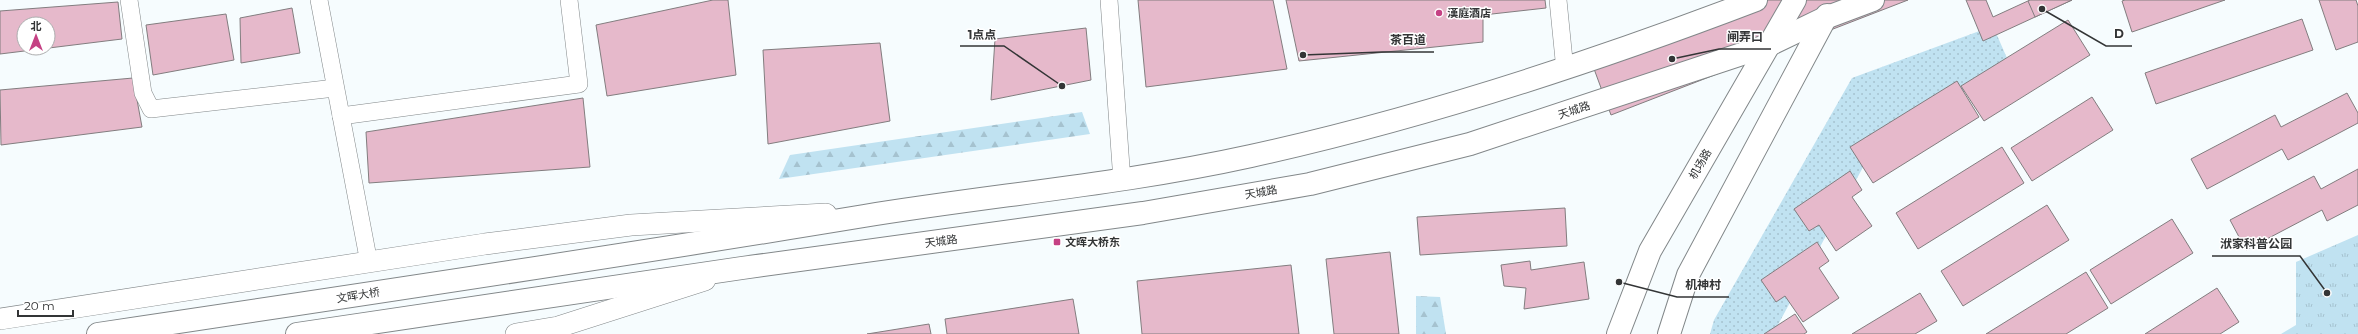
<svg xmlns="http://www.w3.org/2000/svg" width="2358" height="334" viewBox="0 0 2358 334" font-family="Montserrat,'Noto Sans SC',sans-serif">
	<defs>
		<pattern id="grass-dots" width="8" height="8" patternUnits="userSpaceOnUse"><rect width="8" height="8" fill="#c0e2f1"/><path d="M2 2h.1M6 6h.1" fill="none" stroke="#a5c2cf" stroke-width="1.8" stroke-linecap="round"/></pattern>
		<pattern id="forest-firs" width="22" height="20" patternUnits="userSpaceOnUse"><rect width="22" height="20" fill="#c0e2f1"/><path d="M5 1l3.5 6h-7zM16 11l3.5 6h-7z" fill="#a5c2cf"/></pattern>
		<pattern id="park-tufts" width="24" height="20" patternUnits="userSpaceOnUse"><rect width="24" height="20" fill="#c0e2f1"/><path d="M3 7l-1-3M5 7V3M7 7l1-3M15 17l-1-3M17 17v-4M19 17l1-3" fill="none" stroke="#a5c2cf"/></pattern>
	</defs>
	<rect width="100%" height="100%" fill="#f6fcfe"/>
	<path fill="url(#grass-dots)" d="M1993 26 2010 65 1875 145 1773 334H1710L1714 320 1852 78Z"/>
	<g fill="url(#forest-firs)">
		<path d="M1082 112 1090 134 779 179 790 155Z"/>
		<path d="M1416 296 1440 297 1446 334H1416Z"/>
	</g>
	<path fill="url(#park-tufts)" d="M2358 235V334H2281L2296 325V262Z"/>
	<g fill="#e6b9cb" stroke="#827d7f" fill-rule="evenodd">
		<path d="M713 0H728L736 75 607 96 596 25Z"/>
		<path d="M1138 0H1273L1287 69 1146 87Z"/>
		<path d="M1286 0H1545L1546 8 1483 15V42L1299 61Z"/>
		<path d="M1731 0H1908L1611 115 1590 58Z"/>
		<path d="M1966 0H1986L1993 17 2030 0H2072L1983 41Z"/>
		<path d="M2030 0H2072L2035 17 2028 1Z"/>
		<path d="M2125 0H2225L2132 32 2122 1Z"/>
		<path d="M2319 0H2356L2358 6V42L2336 50Z"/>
		<path d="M118 2 122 39 0 54V11ZM24 24H48V48H24Z"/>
		<path d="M292 8 300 53 241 63 240 18Z"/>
		<path d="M226 14 234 60 153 75 146 25Z"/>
		<path d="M2302 19 2313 50 2156 104 2145 73Z"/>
		<path d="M2068 20 2090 55 1984 121 1961 86Z"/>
		<path d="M1086 28 1091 80 991 100 995 39Z"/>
		<path d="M880 43 890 121 768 144 763 50Z"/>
		<path d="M133 78 142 127 1 145 0 90Z"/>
		<path d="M1957 81 1979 117 1873 183 1850 147Z"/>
		<path d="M2347 93 2358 113V123L2288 160 2282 149 2207 189 2191 159 2275 115 2281 127Z"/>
		<path d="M2092 97 2113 130 2032 181 2011 148Z"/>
		<path d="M583 98 590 167 369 183 366 132Z"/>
		<path d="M2002 147 2024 183 1918 249 1896 213Z"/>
		<path d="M2358 169V205L2327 221 2322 210 2246 250 2230 220 2314 176 2321 189Z"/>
		<path d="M1850 171 1862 190 1852 197 1872 226 1836 251 1819 225 1809 231 1794 209Z"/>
		<path d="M2047 205 2069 240 1963 306 1941 271Z"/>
		<path d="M1565 208 1567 246 1420 255 1417 217Z"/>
		<path d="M2172 219 2193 253 2111 304 2090 270Z"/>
		<path d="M1817 242 1829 261 1819 268 1839 298 1803 322 1785 296 1776 302 1761 280Z"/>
		<path d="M1390 252 1399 334H1334L1326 259Z"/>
		<path d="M1530 261 1531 270 1584 262 1589 299 1524 309 1526 288 1504 286 1501 265Z"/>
		<path d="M1291 265 1299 334H1142L1137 281Z"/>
		<path d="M2086 272 2108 308 2066 334H1986Z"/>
		<path d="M2217 288 2239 322 2220 334H2145Z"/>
		<path d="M1920 293 1937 321 1915 334H1852Z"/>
		<path d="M1073 299 1079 334H947L945 319Z"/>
		<path d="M1795 314 1807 332 1804 334H1764Z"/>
		<path d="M929 324 931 334H867Z"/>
	</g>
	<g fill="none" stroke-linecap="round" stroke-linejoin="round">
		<g stroke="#828789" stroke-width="18">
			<g id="minor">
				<path d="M129 0 143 93 151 109 335 88"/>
				<path d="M319 0 369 263"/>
				<path d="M1109 0 1122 181"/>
				<path d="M1558 0 1565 70"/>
				<path d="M341 116 579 84 569 0"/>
			</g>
		</g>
		<g stroke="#828789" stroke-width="22">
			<g id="tertiary">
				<path d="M0 319 485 244 631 225 826 214"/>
				<path d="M516 334 558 327 705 280"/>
			</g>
		</g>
		<g stroke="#828789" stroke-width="24">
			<g id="primary">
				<path d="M98 334C354 296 609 258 864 216 993 195 1124 184 1251 156 1424 118 1591 63 1756 0"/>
				<path d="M297 334 742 268 1143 213 1310 184 1470 144 1769 45 1825 18 1873 0"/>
				<path d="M1618 334 1650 251 1795 0"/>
				<path d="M1669 334 1688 275 1827 15"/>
			</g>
		</g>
		<use href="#minor" stroke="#fff" stroke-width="17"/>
		<use href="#tertiary" stroke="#fff" stroke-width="21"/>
		<use href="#primary" stroke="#fff" stroke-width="22"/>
	</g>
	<g fill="#c54184" stroke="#fff" stroke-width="1.5">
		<circle cx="1439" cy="13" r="4"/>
		<rect x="1053" y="238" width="8" height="8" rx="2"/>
	</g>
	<g text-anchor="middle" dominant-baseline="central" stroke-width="3" stroke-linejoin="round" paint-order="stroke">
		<g font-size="11" font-weight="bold" fill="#333536" stroke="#fff" text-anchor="start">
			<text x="1447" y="13">漢庭酒店</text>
			<text x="1065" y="242">文晖大桥东</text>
		</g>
		<g font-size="11" fill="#333536" stroke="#fff">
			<text transform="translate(1574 110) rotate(-18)">天城路</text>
			<text transform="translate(1700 164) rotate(-60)">机场路</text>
			<text transform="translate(1261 192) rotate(-10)">天城路</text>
			<text transform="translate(941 241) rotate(-8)">天城路</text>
			<text transform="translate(358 295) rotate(-9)">文晖大桥</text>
		</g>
	</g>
	<path fill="none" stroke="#333536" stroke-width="1.5" d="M2042 9L2106 46H2132M1062 86L1004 46H960M1672 59L1719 49H1771M1303 55L1382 52H1434M2327 293L2300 256H2212M1619 282L1677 297H1729"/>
	<g fill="#333536" stroke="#fff" stroke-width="1.5">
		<circle cx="2042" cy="9" r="4"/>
		<circle cx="1062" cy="86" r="4"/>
		<circle cx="1672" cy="59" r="4"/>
		<circle cx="1303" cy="55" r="4"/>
		<circle cx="2327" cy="293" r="4"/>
		<circle cx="1619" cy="282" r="4"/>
	</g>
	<g font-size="12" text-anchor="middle" font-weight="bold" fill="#333536" stroke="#fff" stroke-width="3" stroke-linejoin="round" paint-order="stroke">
		<text x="2119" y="38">D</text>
		<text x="982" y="39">1点点</text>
		<text x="1745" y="41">闸弄口</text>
		<text x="1408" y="44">茶百道</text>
		<text x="2256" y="248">洑家科普公园</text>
		<text x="1703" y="289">机神村</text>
	</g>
	<g transform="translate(36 36)"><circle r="19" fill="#ffffff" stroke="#adaeaf"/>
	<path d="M0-3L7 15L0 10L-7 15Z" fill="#c54184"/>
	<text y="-6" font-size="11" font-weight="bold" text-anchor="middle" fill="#333536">北</text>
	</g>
	<path d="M18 310v6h55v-6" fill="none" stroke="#333536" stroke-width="2"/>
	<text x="24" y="310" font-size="12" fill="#333536" stroke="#ffffff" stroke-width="3" paint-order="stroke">20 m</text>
</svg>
